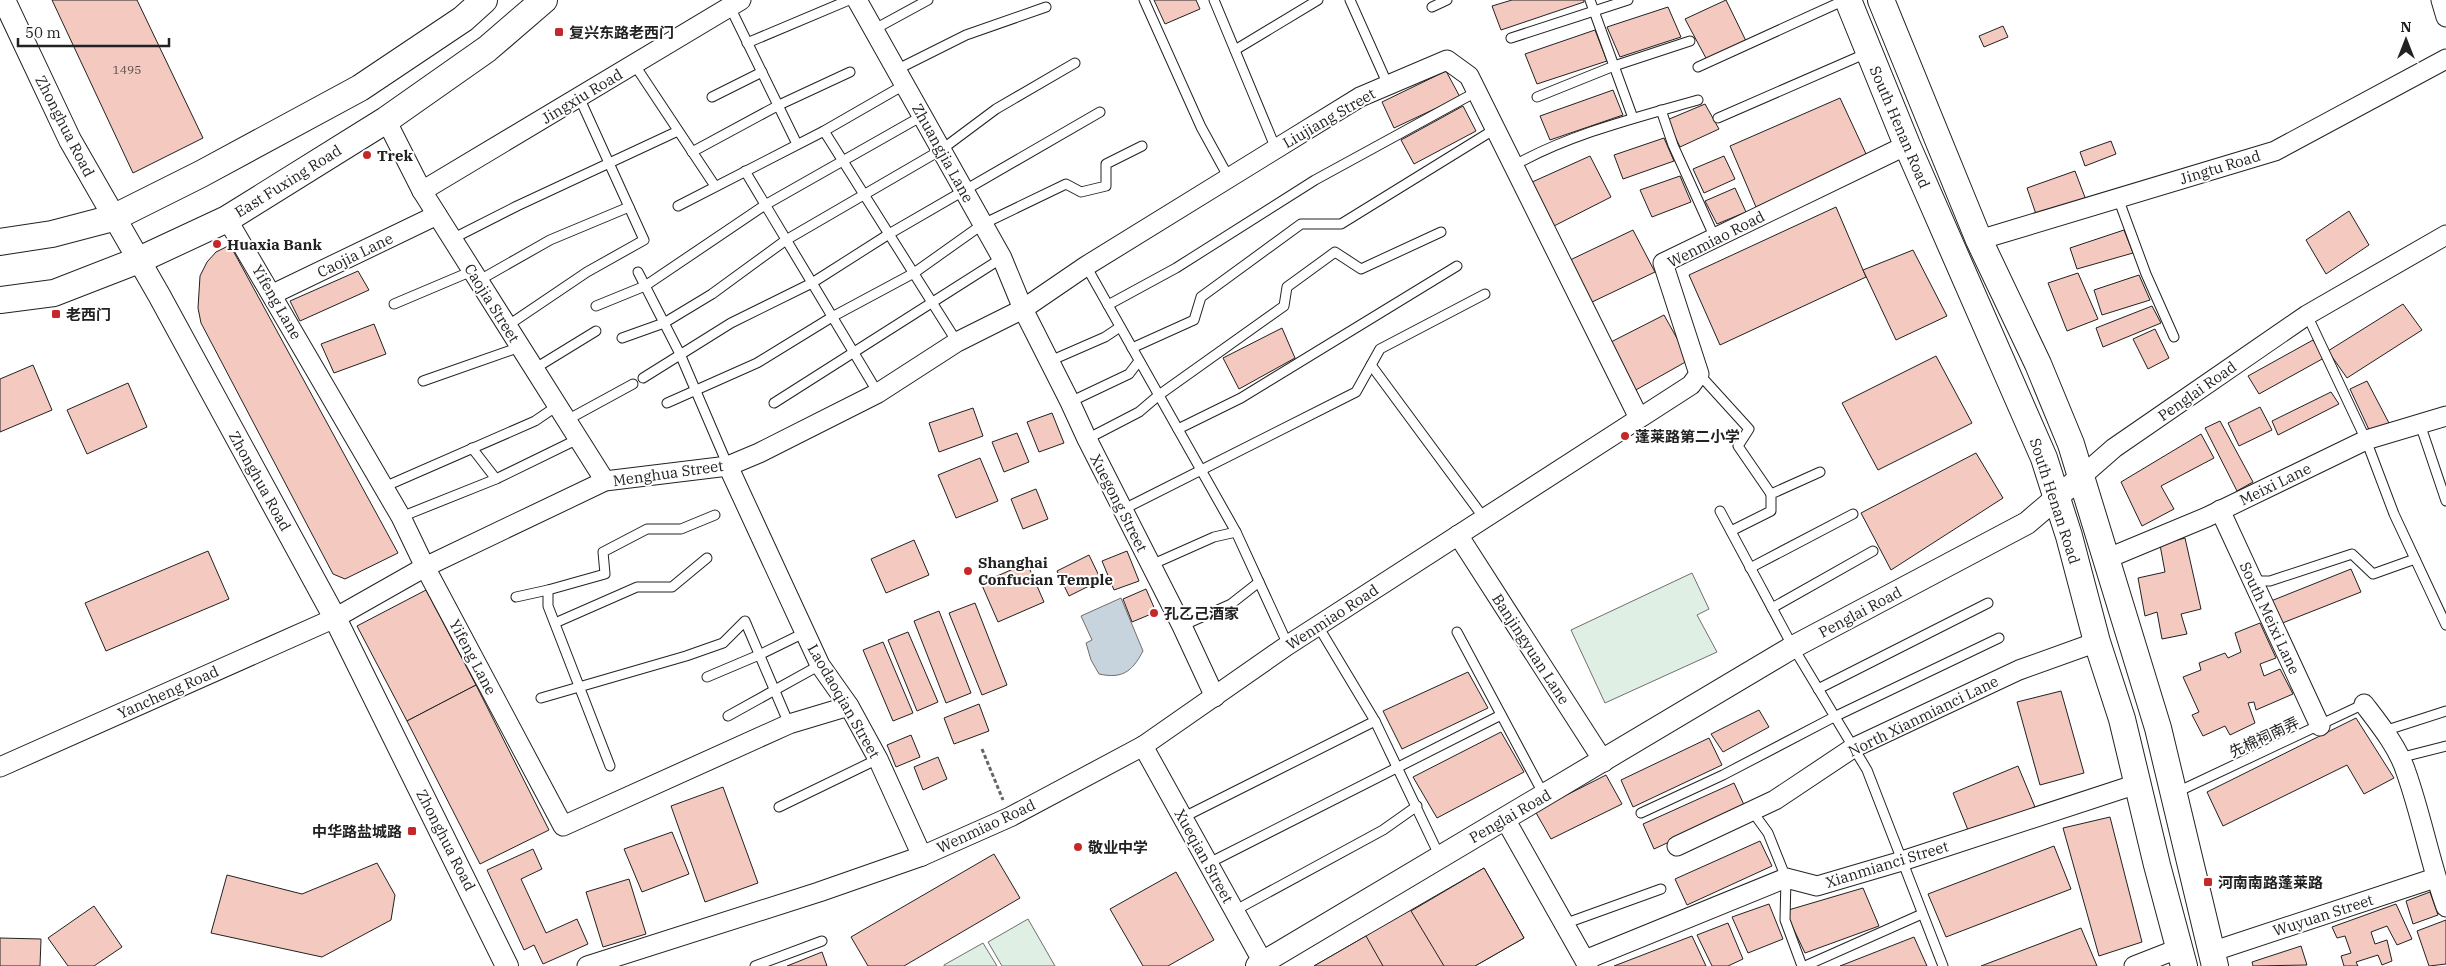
<svg xmlns="http://www.w3.org/2000/svg" width="2446" height="966" viewBox="0 0 2446 966" font-family="'IBM Plex Serif','Noto Sans SC',serif">
	<rect width="100%" height="100%" fill="#fff"/>
	<g fill="#e0efe3" stroke="#6f6f6f">
		<path d="M1692 573 1709 609 1697 615 1717 652 1605 703 1571 630Z"/>
		<path d="M1028 919 1055 966H1002L988 942Z"/>
		<path d="M983 943 997 966H944V965Z"/>
	</g>
	<path fill="#c7d3dd" stroke="#6f6f6f" d="M1121 598 1143 651C1132 672 1122 679 1099 674L1091 660 1086 643 1092 640 1081 616Z"/>
	<g fill="#f3c9c0" stroke="#222">
		<path d="M52 0H137L203 138 133 173Z"/>
		<path d="M1154 0H1196L1200 9 1165 24Z"/>
		<path d="M1512 0H1584V2L1501 30 1492 6Z"/>
		<path d="M1726 0 1746 41 1707 60 1685 19Z"/>
		<path d="M1668 7 1681 37 1620 57 1607 27Z"/>
		<path d="M2003 26 2008 37 1984 47 1979 36Z"/>
		<path d="M1595 30 1607 61 1537 84 1525 54Z"/>
		<path d="M1446 71 1460 97 1394 128 1382 102Z"/>
		<path d="M1613 90 1623 115 1550 140 1540 116Z"/>
		<path d="M1840 98 1867 156 1756 207 1730 146Z"/>
		<path d="M1705 104 1719 129 1680 147 1667 120Z"/>
		<path d="M1463 106 1476 131 1414 164 1401 140Z"/>
		<path d="M1664 138 1674 161 1623 179 1614 155Z"/>
		<path d="M2111 141 2116 154 2085 166 2080 152Z"/>
		<path d="M1590 156 1611 197 1552 227 1530 183Z"/>
		<path d="M1724 156 1735 179 1704 193 1693 169Z"/>
		<path d="M2075 171 2086 200 2037 217 2027 188Z"/>
		<path d="M1680 176 1691 202 1652 217 1640 190Z"/>
		<path d="M1735 188 1746 212 1717 224 1705 201Z"/>
		<path d="M1836 207 1866 277 1720 345 1689 275Z"/>
		<path d="M2349 211 2369 245 2326 274 2306 240Z"/>
		<path d="M1633 230 1655 272 1590 303 1568 261Z"/>
		<path d="M2124 230 2133 253 2077 269 2070 248Z"/>
		<path d="M230 245 398 553 345 579 333 574 201 323 198 308 200 276 207 262 216 252Z"/>
		<path d="M1913 250 1947 316 1896 340 1863 270Z"/>
		<path d="M358 271 369 290 300 321 290 301Z"/>
		<path d="M2078 273 2098 319 2067 331 2048 283Z"/>
		<path d="M2139 275 2150 300 2102 315 2094 290Z"/>
		<path d="M2403 304 2422 330 2347 378 2328 351Z"/>
		<path d="M2152 306 2161 323 2103 347 2096 328Z"/>
		<path d="M1664 315 1689 360 1634 391 1609 343Z"/>
		<path d="M374 324 386 354 334 373 321 344Z"/>
		<path d="M1282 328 1295 358 1239 389 1223 358Z"/>
		<path d="M2155 329 2169 358 2148 369 2133 339Z"/>
		<path d="M2313 340 2324 358 2259 394 2248 376Z"/>
		<path d="M1936 356 1972 423 1878 470 1842 403Z"/>
		<path d="M33 365 52 410 0 432V379Z"/>
		<path d="M2367 381 2390 425 2371 434 2350 389Z"/>
		<path d="M128 383 147 427 87 454 67 410Z"/>
		<path d="M2331 392 2339 404 2278 435 2272 421Z"/>
		<path d="M2260 407 2272 430 2239 446 2228 423Z"/>
		<path d="M973 408 983 436 939 452 929 423Z"/>
		<path d="M1052 413 1064 443 1039 452 1027 422Z"/>
		<path d="M2220 421 2253 482 2237 491 2205 428Z"/>
		<path d="M1017 433 1029 462 1004 472 992 442Z"/>
		<path d="M2201 434 2214 458 2161 486 2174 509 2142 526 2121 482Z"/>
		<path d="M1976 453 2003 498 1891 570 1861 513Z"/>
		<path d="M980 458 998 501 956 518 938 475Z"/>
		<path d="M1036 489 1048 519 1023 529 1011 499Z"/>
		<path d="M2185 538 2201 609 2181 614 2187 634 2162 639 2157 612 2145 616 2138 578 2165 572 2160 545Z"/>
		<path d="M914 540 929 575 886 593 871 559Z"/>
		<path d="M208 551 229 599 106 651 85 603Z"/>
		<path d="M1127 551 1139 581 1114 590 1102 561Z"/>
		<path d="M1089 555 1101 580 1069 596 1057 571Z"/>
		<path d="M1027 563 1044 602 998 622 981 583Z"/>
		<path d="M2351 569 2361 592 2280 624 2271 601Z"/>
		<path d="M1146 589 1156 612 1132 622 1123 599Z"/>
		<path d="M426 590 476 685 407 721 357 626Z"/>
		<path d="M975 603 1007 685 982 695 949 613Z"/>
		<path d="M939 611 971 693 946 703 914 621Z"/>
		<path d="M2260 623 2276 658 2260 664 2264 676 2280 669 2293 694 2256 710 2254 702 2248 703 2255 723 2230 735 2225 726 2203 736 2192 715 2199 712 2183 677 2201 670 2199 663 2225 653 2228 658 2241 652 2235 633Z"/>
		<path d="M908 632 938 702 917 711 888 640Z"/>
		<path d="M883 642 913 713 893 721 863 650Z"/>
		<path d="M1468 672 1488 708 1402 749 1383 711Z"/>
		<path d="M476 685 549 830 480 864 407 721Z"/>
		<path d="M2061 691 2084 773 2040 785 2017 702Z"/>
		<path d="M979 704 989 731 954 744 944 718Z"/>
		<path d="M1759 710 1769 727 1723 752 1711 734Z"/>
		<path d="M2356 718 2394 778 2364 794 2347 765 2223 826 2207 792Z"/>
		<path d="M1501 732 1524 772 1437 818 1413 777Z"/>
		<path d="M911 735 920 757 896 767 887 745Z"/>
		<path d="M1709 738 1722 765 1633 807 1621 780Z"/>
		<path d="M938 757 947 779 923 790 914 767Z"/>
		<path d="M2018 766 2035 807 1970 835 1953 793Z"/>
		<path d="M1606 775 1622 804 1551 839 1535 811Z"/>
		<path d="M1734 783 1745 807 1654 849 1643 824Z"/>
		<path d="M723 787 758 883 705 902 671 806Z"/>
		<path d="M2110 817 2142 942 2099 956 2063 828Z"/>
		<path d="M672 832 689 874 642 892 624 849Z"/>
		<path d="M1760 841 1772 866 1687 905 1675 879Z"/>
		<path d="M2054 846 2071 889 1946 937 1928 894Z"/>
		<path d="M533 849 542 869 521 879 546 933 577 919 588 944 543 964 534 945 524 950 487 870Z"/>
		<path d="M994 854 1020 898 904 966H868L851 937Z"/>
		<path d="M377 863 395 895 391 920 322 957 211 933 227 875 302 894Z"/>
		<path d="M1484 868 1524 938 1475 966H1314Z"/>
		<path d="M1484 868 1524 938 1475 966H1444L1411 911Z"/>
		<path d="M1176 872 1214 940 1168 966H1143L1110 909Z"/>
		<path d="M629 879 646 934 603 947 586 892Z"/>
		<path d="M1863 888 1879 926 1805 953 1785 911Z"/>
		<path d="M2430 892 2438 915 2413 924 2406 901Z"/>
		<path d="M1769 904 1783 939 1748 953 1732 917Z"/>
		<path d="M2396 904 2412 939 2397 945 2387 926 2371 932 2375 944 2387 940 2392 961 2382 965 2378 955 2356 962 2358 966H2344L2341 956 2351 953 2345 936 2337 938 2332 927Z"/>
		<path d="M94 906 122 947 94 966H68L48 938Z"/>
		<path d="M2446 920V964L2429 966 2417 931Z"/>
		<path d="M1728 923 1743 959 1728 966H1712L1697 935Z"/>
		<path d="M2081 928 2097 966H1981Z"/>
		<path d="M1366 936 1383 966H1314Z"/>
		<path d="M1692 936 1706 966H1614Z"/>
		<path d="M1914 937 1927 966H1840Z"/>
		<path d="M0 938 41 939 40 966H0Z"/>
		<path d="M2301 946 2307 965 2253 966 2252 962Z"/>
		<path d="M822 952 827 966H787Z"/>
	</g>
	<g fill="none" stroke-linecap="round" stroke-linejoin="round">
		<g stroke="#222" stroke-width="11">
			<g id="service">
				<path d="M1144 0 1201 127 1229 178"/>
				<path d="M1214 0 1276 149"/>
				<path d="M1350 0 1388 85"/>
				<path d="M1590 0 1633 118"/>
				<path d="M729 5 797 144"/>
				<path d="M1432 7 1447 0"/>
				<path d="M873 30 928 0"/>
				<path d="M1511 38 1628 0"/>
				<path d="M747 43 849 0"/>
				<path d="M1235 50 1318 0"/>
				<path d="M634 64 715 186"/>
				<path d="M1698 67 1845 0"/>
				<path d="M896 70 966 35 1046 7"/>
				<path d="M712 97 762 72"/>
				<path d="M1537 97 1614 66 1690 41"/>
				<path d="M1661 110 1673 145 1715 238"/>
				<path d="M1718 118 1867 53"/>
				<path d="M824 131 957 342"/>
				<path d="M692 152 779 105 850 72"/>
				<path d="M1513 166C1570 134 1635 118 1698 100"/>
				<path d="M745 171 878 393"/>
				<path d="M2118 198 2146 274 2174 337"/>
				<path d="M678 206 824 131 904 85"/>
				<path d="M452 239 517 206 678 131"/>
				<path d="M1086 266 1236 532 1288 645"/>
				<path d="M638 272 680 354 728 466"/>
				<path d="M478 281 550 240 629 207"/>
				<path d="M394 304 472 271"/>
				<path d="M1108 305 1176 268 1315 180 1476 92"/>
				<path d="M596 306 645 286 765 205 922 116"/>
				<path d="M2307 315 2366 440 2394 514 2446 625"/>
				<path d="M507 326 587 272 644 240 579 97"/>
				<path d="M622 338 664 323 712 294 786 240 941 150 996 109 1075 63"/>
				<path d="M1132 348 1194 320 1201 297 1301 224H1341L1495 129"/>
				<path d="M1050 361 1105 337 1120 327"/>
				<path d="M1371 365 1484 518"/>
				<path d="M534 369 596 331"/>
				<path d="M1699 374 1749 429 1738 446 1771 494"/>
				<path d="M643 378 731 323 812 283 889 234 1100 112"/>
				<path d="M423 381 520 347"/>
				<path d="M1070 402 1129 374 1139 361"/>
				<path d="M667 403 757 363 832 317 914 273 983 224 1066 184 1081 192 1106 186V164L1142 146"/>
				<path d="M774 403 1002 258"/>
				<path d="M567 420 633 384"/>
				<path d="M2420 424 2446 501"/>
				<path d="M1178 429 1241 398 1457 266"/>
				<path d="M1087 439 1139 412 1159 395 1284 306 1287 287 1335 252 1361 269 1441 232"/>
				<path d="M472 448 496 479"/>
				<path d="M384 487 535 421 557 406"/>
				<path d="M1124 509 1356 392 1380 349 1485 294"/>
				<path d="M1720 511 1793 647 1867 770 1943 966"/>
				<path d="M401 517 496 479 578 439"/>
				<path d="M1731 531 1771 511V494L1820 472"/>
				<path d="M1151 565 1214 537 1236 532"/>
				<path d="M1750 568 1853 514"/>
				<path d="M2253 581H2270L2352 554 2373 574 2415 559"/>
				<path d="M548 590V606L610 766"/>
				<path d="M516 597 548 590 605 574 603 552 647 529H681L715 515"/>
				<path d="M1772 608 1873 551"/>
				<path d="M555 623 637 587H672L707 558"/>
				<path d="M1182 626 1231 604 1259 582"/>
				<path d="M1318 626 1375 721 1440 857"/>
				<path d="M1457 632 1544 795"/>
				<path d="M707 677 759 655 806 632"/>
				<path d="M1818 689 1988 603"/>
				<path d="M541 698 686 656 723 643 745 621 789 724"/>
				<path d="M728 716 820 665"/>
				<path d="M2384 731 2446 711"/>
				<path d="M2399 758 2446 746"/>
				<path d="M2175 793 2364 704"/>
				<path d="M779 807 878 759"/>
				<path d="M1752 811 1768 833 1786 878 1785 920 1802 966"/>
				<path d="M1641 813 1723 775 1834 717 1999 638"/>
				<path d="M1182 818 1375 721"/>
				<path d="M1207 864 1501 715"/>
				<path d="M1234 911 1383 830 1417 806"/>
				<path d="M1564 924 1661 889"/>
				<path d="M755 966 822 941"/>
				<path d="M1805 966 1922 914"/>
			</g>
		</g>
		<g stroke="#222" stroke-width="21">
			<g id="minor">
				<path d="M857 0 1002 258 1023 309 1070 402 1087 439 1182 626 1215 697"/>
				<path d="M2441 0 2446 17"/>
				<path d="M386 120 422 191 605 481"/>
				<path d="M422 191 741 0"/>
				<path d="M227 219 401 517 425 567 563 826 789 724 849 706"/>
				<path d="M1979 240 2275 151 2446 59"/>
				<path d="M273 294 437 215"/>
				<path d="M728 466 820 665 849 706 878 759 922 856"/>
				<path d="M2082 476 2114 448 2307 315 2446 235"/>
				<path d="M2220 510 2320 726"/>
				<path d="M1458 535 1604 762"/>
				<path d="M2106 559 2207 517 2366 440 2446 416"/>
				<path d="M2364 704C2380 725 2398 747 2406 772 2422 817 2430 863 2446 907"/>
				<path d="M1143 746 1265 966"/>
				<path d="M0 767 335 618 425 567 605 481 728 466 759 453 878 393 957 342 1023 309 1086 266 1360 97 1447 60 1469 76 1639 418"/>
				<path d="M1505 819 1588 966"/>
				<path d="M1677 846 1775 800 1853 748 2019 670 2097 642"/>
				<path d="M2211 952 2435 878"/>
				<path d="M1585 960 1786 878 1817 886 1902 861 2137 784"/>
				<path d="M587 966 819 892 922 856 1010 817 1143 746 1288 645 1691 385 1699 374 1663 263 1907 145"/>
				<path d="M2134 966 2180 948"/>
			</g>
		</g>
		<g stroke="#222" stroke-width="24">
			<g id="tertiary">
				<path d="M4 0 70 140 159 295 335 618 507 966"/>
				<path d="M1257 966 1793 647 2027 523 2082 476"/>
			</g>
		</g>
		<g stroke="#222" stroke-width="28">
			<g id="secondary">
				<path d="M1848 0 1907 145 2044 458 2069 536 2097 642 2122 719 2157 865 2184 966"/>
				<path d="M1881 0 1979 240 2038 364 2071 444 2158 728 2215 966"/>
				<path d="M0 242 52 234 113 218 201 174 360 88 463 19 484 0"/>
				<path d="M0 300 54 293 139 260 227 219 386 120 487 49 544 0"/>
			</g>
		</g>
		<path stroke="#646464" stroke-width="3" stroke-dasharray="4 2.5" stroke-linecap="butt" d="M982 749 1003 800"/>
		<use href="#service" stroke="#fff" stroke-width="9"/>
		<use href="#minor" stroke="#fff" stroke-width="19"/>
		<use href="#tertiary" stroke="#fff" stroke-width="22"/>
		<use href="#secondary" stroke="#fff" stroke-width="26"/>
	</g>
	<g fill="#c62828" stroke="#fff" stroke-width="2">
		<rect x="554" y="27" width="10" height="10" rx="2.5"/>
		<circle cx="367" cy="155" r="5"/>
		<circle cx="217" cy="244" r="5"/>
		<rect x="51" y="309" width="10" height="10" rx="2.5"/>
		<circle cx="1625" cy="436" r="5"/>
		<circle cx="968" cy="571" r="5"/>
		<circle cx="1154" cy="613" r="5"/>
		<rect x="407" y="826" width="10" height="10" rx="2.5"/>
		<circle cx="1078" cy="847" r="5"/>
		<rect x="2203" y="877" width="10" height="10" rx="2.5"/>
	</g>
	<g text-anchor="middle" dominant-baseline="central" stroke-width="4" stroke-linejoin="round" paint-order="stroke">
		<g font-size="12" fill="#564c4a">
			<text x="127" y="69">1495</text>
		</g>
		<g font-size="15" font-weight="bold" fill="#222" stroke="#fff" text-anchor="start">
			<text x="569" y="32">复兴东路老西门</text>
			<text x="377" y="155">Trek</text>
			<text x="227" y="244">Huaxia Bank</text>
			<text x="66" y="314">老西门</text>
			<text x="1635" y="436">蓬莱路第二小学</text>
			<text x="978" y="562">Shanghai<tspan x="978" dy="17">Confucian Temple</tspan></text>
			<text x="1164" y="613">孔乙己酒家</text>
			<text x="402" y="831" text-anchor="end">中华路盐城路</text>
			<text x="1088" y="847">敬业中学</text>
			<text x="2218" y="882">河南南路蓬莱路</text>
		</g>
		<g font-size="15" fill="#222" stroke="#fff">
			<text transform="translate(582 96) rotate(-31)">Jingxiu Road</text>
			<text transform="translate(1329 118) rotate(-30)">Liujiang Street</text>
			<text transform="translate(65 126) rotate(63)">Zhonghua Road</text>
			<text transform="translate(1900 127) rotate(67)">South Henan Road</text>
			<text transform="translate(943 153) rotate(61)">Zhuangjia Lane</text>
			<text transform="translate(2220 167) rotate(-17)">Jingtu Road</text>
			<text transform="translate(288 181) rotate(-32)">East Fuxing Road</text>
			<text transform="translate(1716 239) rotate(-27)">Wenmiao Road</text>
			<text transform="translate(355 255) rotate(-26)">Caojia Lane</text>
			<text transform="translate(277 302) rotate(60)">Yifeng Lane</text>
			<text transform="translate(492 303) rotate(58)">Caojia Street</text>
			<text transform="translate(2197 391) rotate(-35)">Penglai Road</text>
			<text transform="translate(668 473) rotate(-8)">Menghua Street</text>
			<text transform="translate(260 481) rotate(61)">Zhonghua Road</text>
			<text transform="translate(2275 484) rotate(-26)">Meixi Lane</text>
			<text transform="translate(2055 501) rotate(72)">South Henan Road</text>
			<text transform="translate(1119 503) rotate(63)">Xuegong Street</text>
			<text transform="translate(1860 612) rotate(-28)">Penglai Road</text>
			<text transform="translate(1332 617) rotate(-33)">Wenmiao Road</text>
			<text transform="translate(2270 618) rotate(65)">South Meixi Lane</text>
			<text transform="translate(1531 649) rotate(57)">Banjingyuan Lane</text>
			<text transform="translate(473 657) rotate(62)">Yifeng Lane</text>
			<text transform="translate(168 692) rotate(-24)">Yancheng Road</text>
			<text transform="translate(844 701) rotate(60)">Laodaoqian Street</text>
			<text transform="translate(1923 716) rotate(-26)">North Xianmianci Lane</text>
			<text transform="translate(2264 737) rotate(-25)">先棉祠南弄</text>
			<text transform="translate(1510 816) rotate(-30)">Penglai Road</text>
			<text transform="translate(986 826) rotate(-25)">Wenmiao Road</text>
			<text transform="translate(446 840) rotate(63)">Zhonghua Road</text>
			<text transform="translate(1204 856) rotate(61)">Xueqian Street</text>
			<text transform="translate(1887 864) rotate(-17)">Xianmianci Street</text>
			<text transform="translate(2323 915) rotate(-18)">Wuyuan Street</text>
		</g>
	</g>
	<g transform="translate(2406 40)" stroke="#ffffff" stroke-width="4" paint-order="stroke">
	<path d="M0-4L9 19L0 12L-9 19Z" fill="#222222"/>
	<text y="-8" font-size="14" font-weight="bold" text-anchor="middle" fill="#222222">N</text>
	</g>
	<path d="M18 38v8h151v-8" fill="none" stroke="#222222" stroke-width="2.5"/>
	<text x="25" y="38" font-size="15" fill="#222222" stroke="#ffffff" stroke-width="4" paint-order="stroke">50 m</text>
</svg>
